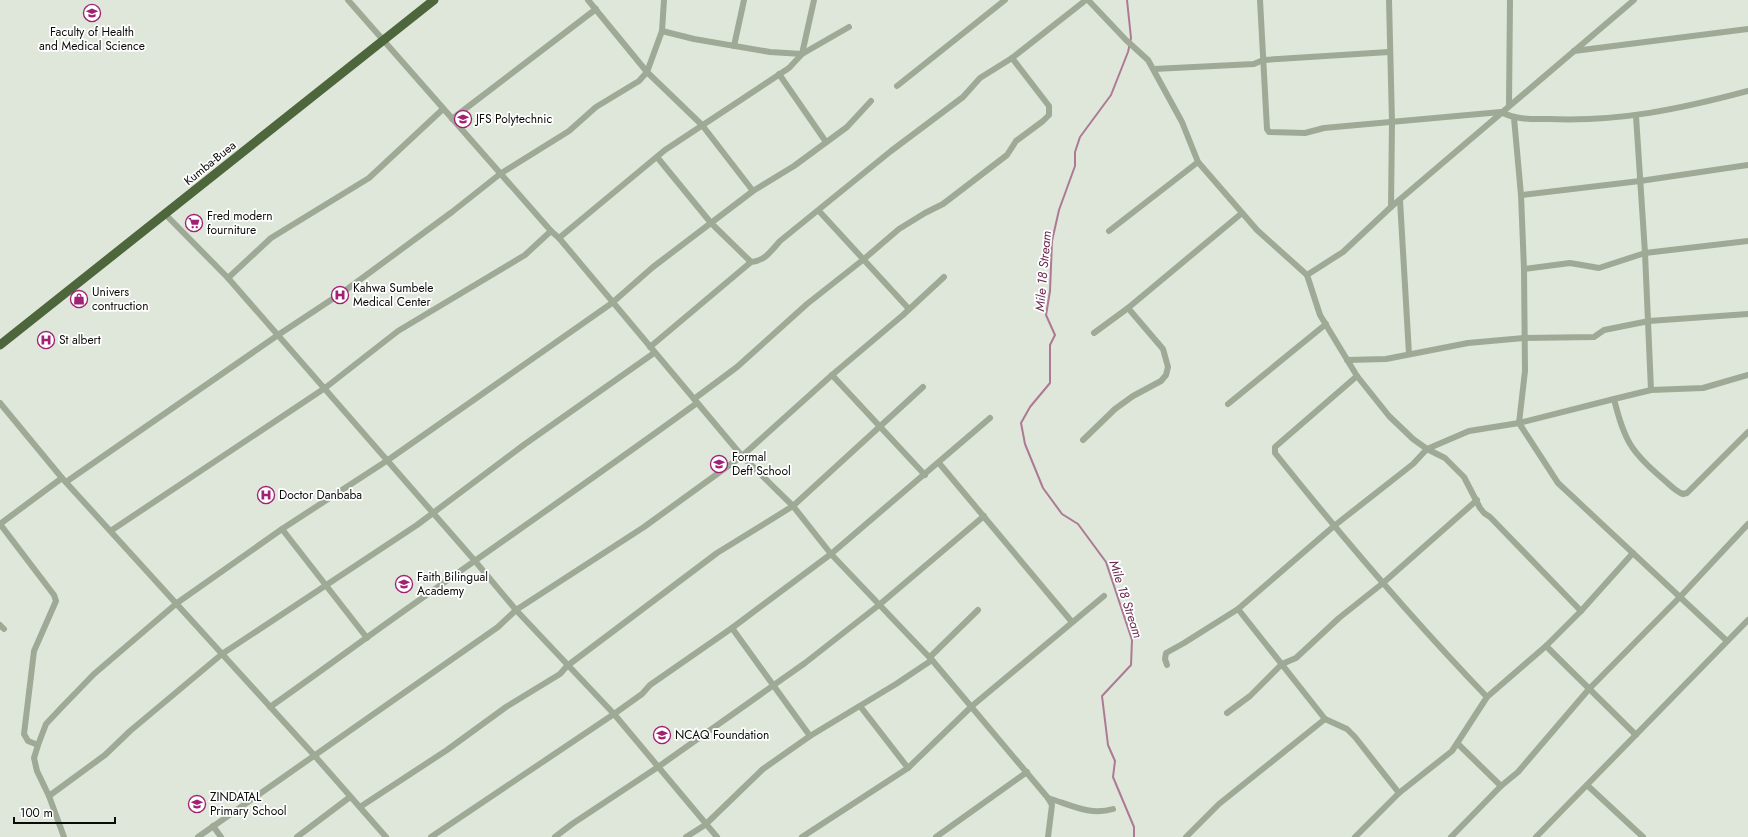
<svg xmlns="http://www.w3.org/2000/svg" width="1748" height="837" viewBox="0 0 1748 837" font-family="Jost,sans-serif">
	<rect width="100%" height="100%" fill="#dfe7da"/>
	<g fill="none" stroke-linecap="round" stroke-linejoin="round">
		<path stroke="#ac7a94" stroke-width="2" d="M1127 0 1131 38 1128 52 1111 95 1080 137 1075 152V166L1059 210 1052 241 1050 291 1046 315 1055 335 1050 345V383L1030 407 1021 423 1025 444 1043 488 1062 514 1078 524 1106 562 1132 640 1131 665 1102 696 1108 745 1115 761 1113 777 1134 827V837"/>
		<g stroke="#9eaa95" stroke-width="6">
			<path d="M348 0 551 231 559 238 742 456 793 506 831 554 932 660 1048 798 1052 805 1048 837"/>
			<path d="M588 0 647 72 702 125 753 191"/>
			<path d="M1088 0 1126 40 1148 60 1182 122 1198 162 1257 230 1307 275"/>
			<path d="M1260 0 1267 129 1269 132 1305 133 1324 128 1501 112C1516 120 1532 119 1549 119 1619 122 1681 109 1748 91"/>
			<path d="M1389 0 1392 122 1391 207"/>
			<path d="M662 31 694 39 770 52 802 54 849 27"/>
			<path d="M734 46 744 0"/>
			<path d="M1574 51 1748 29"/>
			<path d="M1154 69 1254 64 1263 60 1389 52"/>
			<path d="M779 74 826 142"/>
			<path d="M897 86 1005 0"/>
			<path d="M1509 105 1510 0"/>
			<path d="M1636 116 1645 253 1748 241"/>
			<path d="M1514 118 1521 195 1524 269 1525 371 1519 423 1558 483 1727 641"/>
			<path d="M452 119 596 9"/>
			<path d="M657 157 711 223 751 262"/>
			<path d="M1521 195 1640 181 1748 165"/>
			<path d="M1400 200 1409 354"/>
			<path d="M819 211 909 309"/>
			<path d="M165 214 228 278 475 561 516 610 614 714 717 837"/>
			<path d="M1109 231 1198 162"/>
			<path d="M559 238 665 150 789 68 802 54 814 0"/>
			<path d="M1524 269 1570 263 1599 268 1645 253 1651 390"/>
			<path d="M228 278 271 238 369 178 443 109"/>
			<path d="M1094 333 1128 308 1242 213"/>
			<path d="M650 347 751 262C765 261 771 251 780 241L891 151 963 97 980 78 1012 58 1086 0"/>
			<path d="M1347 360 1386 359 1468 343 1524 338 1594 337 1604 330 1649 321 1748 314"/>
			<path d="M832 375 925 475"/>
			<path d="M1748 375 1703 388 1651 390 1614 399C1624 440 1631 452 1663 479 1669 484 1676 492 1683 494L1687 493 1748 432"/>
			<path d="M1357 376 1275 447V453C1342 537 1412 619 1487 697"/>
			<path d="M694 399 737 367 807 304 864 259 899 229 925 213 943 204 1007 155 1016 141 1043 121 1049 115V106L1012 58"/>
			<path d="M0 403 62 478 314 755 386 837"/>
			<path d="M1228 404 1326 324"/>
			<path d="M1083 440 1115 409 1133 396 1161 381 1166 375 1168 367 1163 349 1128 308"/>
			<path d="M939 463 1072 622"/>
			<path d="M66 482 278 335 346 290 452 212 500 174 569 131 596 107 639 81 647 72 662 31 664 0"/>
			<path d="M0 524 54 595 56 601 34 651 24 734 28 741 38 745 34 758 37 771 49 796 64 837"/>
			<path d="M0 524 62 478"/>
			<path d="M282 529 367 638"/>
			<path d="M112 530 325 388 398 331 525 255 551 231"/>
			<path d="M1238 609 1325 719 1347 729 1355 737 1399 793"/>
			<path d="M1581 611 1490 517 1484 513 1480 508 1464 477 1445 458 1427 449 1413 439 1389 416 1357 376 1320 315 1307 275 1343 252 1391 207 1634 0"/>
			<path d="M0 625 4 629"/>
			<path d="M732 628 810 736"/>
			<path d="M1546 646 1636 735"/>
			<path d="M930 657 978 610"/>
			<path d="M1167 665 1165 659 1166 653 1184 643 1238 609 1334 526 1413 464 1427 449 1469 431 1519 423 1614 399"/>
			<path d="M860 706 908 768"/>
			<path d="M270 707C320 672 368 636 418 601 511 535 605 470 697 403"/>
			<path d="M1227 713 1250 696 1282 664 1296 658 1339 618 1383 583 1477 500"/>
			<path d="M1458 744 1501 786"/>
			<path d="M38 745 46 724 61 708 94 674 177 603 282 529 388 460 612 303 653 267 753 191 794 166 847 127 871 101"/>
			<path d="M1587 785 1643 837"/>
			<path d="M49 796 105 755 130 731 222 654 417 525 525 444 654 353"/>
			<path d="M1048 798C1071 805 1090 816 1113 809"/>
			<path d="M360 807 447 750 506 707 560 674 567 666 717 553 793 506 923 387"/>
			<path d="M213 826 221 837"/>
			<path d="M198 837 498 627 516 610 644 527 742 456 832 375 903 315 944 277"/>
			<path d="M297 837 350 797"/>
			<path d="M431 837 614 714 642 694 650 685 732 628 831 554 990 418"/>
			<path d="M555 837 572 824 658 767 805 663 879 605 984 516"/>
			<path d="M686 837 705 825 763 769 810 736 896 684 932 660"/>
			<path d="M802 837 908 768 972 706 1104 596"/>
			<path d="M936 837 1027 772"/>
			<path d="M1186 837 1219 804 1325 719"/>
			<path d="M1355 837 1399 793 1452 751 1487 697 1546 646 1581 611 1633 553"/>
			<path d="M1451 837 1501 786 1518 772 1589 689 1679 598 1748 524"/>
			<path d="M1536 837 1748 620"/>
		</g>
		<path stroke="#4e663b" stroke-width="9" d="M0 345 434 0"/>
	</g>
	<defs>
		<g id="university-ring" transform="scale(0.9)"><circle r="9.5" fill="#fff" stroke="#a12274" stroke-width="1.5"/><path d="M0-5L7-2L0 1L-7-2ZM-4 1L0 2.5L4 1V4Q0 6-4 4Z" fill="#a12274"/></g>
		<g id="school-ring" transform="scale(0.9)"><circle r="9.5" fill="#fff" stroke="#a12274" stroke-width="1.5"/><path d="M0-5L7-2L0 1L-7-2ZM-4 1L0 2.5L4 1V4Q0 6-4 4Z" fill="#a12274"/></g>
		<g id="supermarket-ring" transform="scale(0.9)"><circle r="9.5" fill="#fff" stroke="#a12274" stroke-width="1.5"/><path d="M-6-5.5h2.5l.6 2H6L4.5 2H-2.5L-4.4-4H-6ZM-1.5 3.2a1.3 1.3 0 1 0 .1 0ZM3 3.2a1.3 1.3 0 1 0 .1 0Z" fill="#a12274"/></g>
		<g id="hospital-ring" transform="scale(0.9)"><circle r="9.5" fill="#fff" stroke="#a12274" stroke-width="1.5"/><path d="M-5-5h3v3.5h4V-5h3V5h-3V1.5h-4V5h-3Z" fill="#a12274"/></g>
		<g id="shop-ring" transform="scale(0.9)"><circle r="9.5" fill="#fff" stroke="#a12274" stroke-width="1.5"/><path d="M-5-2.5h2.3a2.7 3.5 0 0 1 5.4 0H5L5.5 6h-11ZM-1.5-2.5h3a1.5 2.3 0 0 0-3 0Z" fill="#a12274"/></g>
	</defs>
	<g fill-rule="evenodd">
		<use href="#university-ring" x="92" y="13"/>
		<use href="#school-ring" x="463" y="119"/>
		<use href="#supermarket-ring" x="194" y="223"/>
		<use href="#hospital-ring" x="340" y="295"/>
		<use href="#shop-ring" x="79" y="299"/>
		<use href="#hospital-ring" x="46" y="340"/>
		<use href="#school-ring" x="719" y="464"/>
		<use href="#hospital-ring" x="266" y="495"/>
		<use href="#school-ring" x="404" y="584"/>
		<use href="#school-ring" x="662" y="735"/>
		<use href="#school-ring" x="197" y="804"/>
	</g>
	<g text-anchor="middle" dominant-baseline="central" stroke-width="3.5" stroke-linejoin="round" paint-order="stroke">
		<g font-size="12" fill="#0a0c08" stroke="#fff" text-anchor="start">
			<text x="92" y="32" text-anchor="middle">Faculty of Health<tspan x="92" dy="14">and Medical Science</tspan></text>
			<text x="476" y="119">JFS Polytechnic</text>
			<text x="207" y="216">Fred modern<tspan x="207" dy="14">fourniture</tspan></text>
			<text x="353" y="288">Kahwa Sumbele<tspan x="353" dy="14">Medical Center</tspan></text>
			<text x="92" y="292">Univers<tspan x="92" dy="14">contruction</tspan></text>
			<text x="59" y="340">St albert</text>
			<text x="732" y="457">Formal<tspan x="732" dy="14">Deft School</tspan></text>
			<text x="279" y="495">Doctor Danbaba</text>
			<text x="417" y="577">Faith Bilingual<tspan x="417" dy="14">Academy</tspan></text>
			<text x="675" y="735">NCAQ Foundation</text>
			<text x="210" y="797">ZINDATAL<tspan x="210" dy="14">Primary School</tspan></text>
		</g>
		<g font-size="12" fill="#0a0c08" stroke="#fff">
			<text transform="translate(210 163) rotate(-39)">Kumba-Buea</text>
		</g>
		<g font-size="13" font-style="italic" fill="#6c2d52" stroke="#fff">
			<text transform="translate(1043 271) rotate(-85)">Mile 18 Stream</text>
			<text transform="translate(1126 599) rotate(72)">Mile 18 Stream</text>
		</g>
	</g>
	<path d="M14 817v6h101v-6" fill="none" stroke="#0a0c08" stroke-width="2"/>
	<text x="20" y="817" font-size="12" fill="#0a0c08" stroke="#ffffff" stroke-width="3" paint-order="stroke">100 m</text>
</svg>
